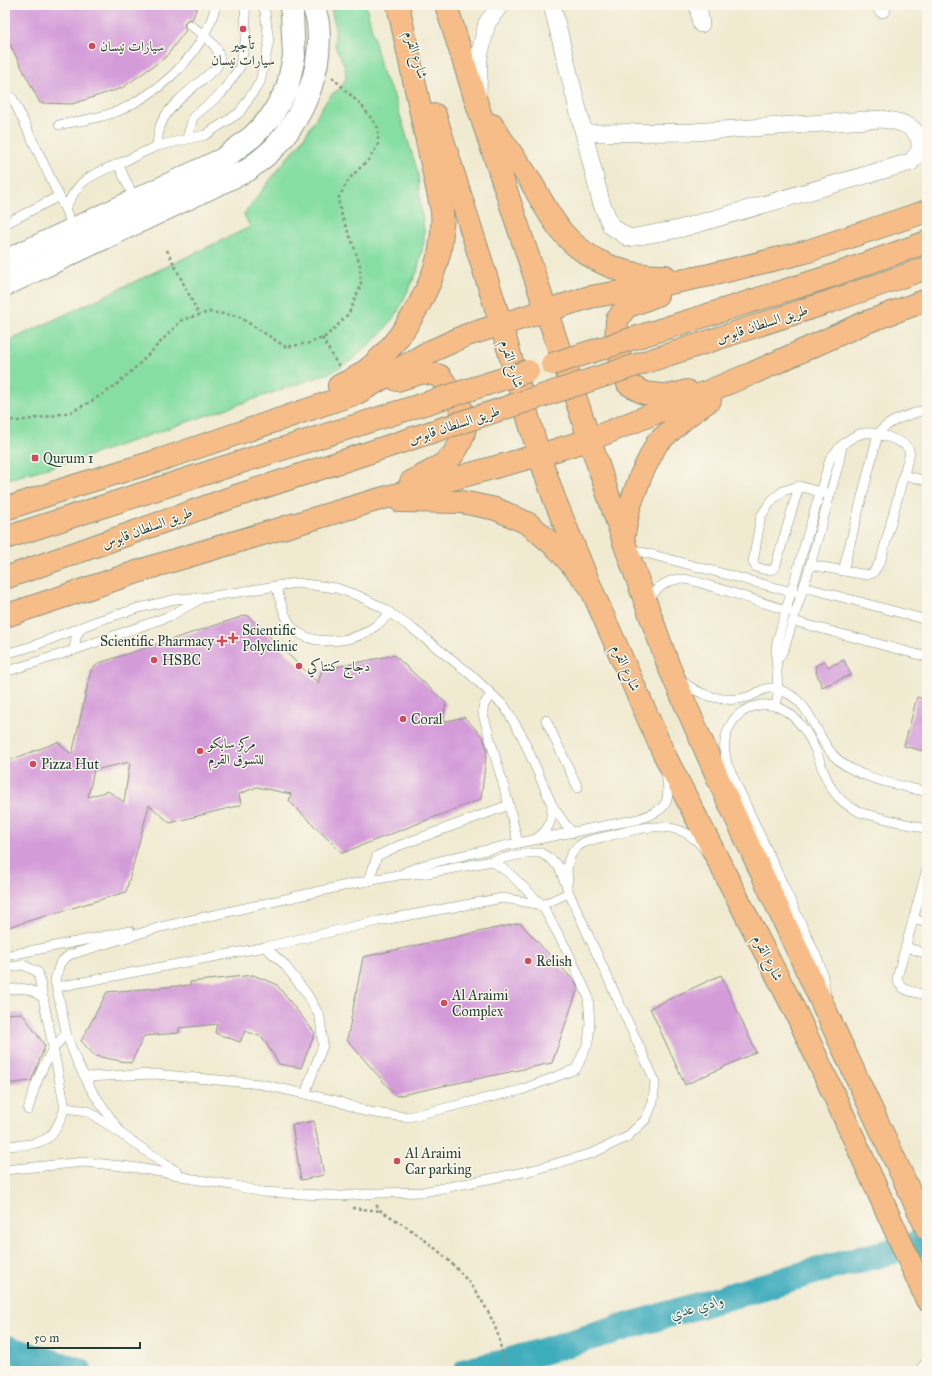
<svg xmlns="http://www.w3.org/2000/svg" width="932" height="1376" viewBox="0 0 932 1376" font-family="'IM FELL Great Primer',Amiri,serif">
	<rect width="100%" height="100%" fill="#fbf7ec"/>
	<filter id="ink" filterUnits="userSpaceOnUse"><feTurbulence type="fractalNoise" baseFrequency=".025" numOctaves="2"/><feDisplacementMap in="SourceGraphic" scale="8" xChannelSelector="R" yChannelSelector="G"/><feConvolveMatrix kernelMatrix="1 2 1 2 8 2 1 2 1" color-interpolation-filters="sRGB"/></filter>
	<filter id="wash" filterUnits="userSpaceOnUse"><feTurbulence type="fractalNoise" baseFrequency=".012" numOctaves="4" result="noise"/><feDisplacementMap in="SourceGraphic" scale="16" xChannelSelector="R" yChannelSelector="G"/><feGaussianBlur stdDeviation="0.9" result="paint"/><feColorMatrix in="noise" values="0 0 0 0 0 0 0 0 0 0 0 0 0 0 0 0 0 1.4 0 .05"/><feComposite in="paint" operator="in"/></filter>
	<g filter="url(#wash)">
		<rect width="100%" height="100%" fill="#f0ead0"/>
		<path fill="#86dea3" stroke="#528e6c" d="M330 5H366L383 76 393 93 418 173 420 204 424 230V242L417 272 397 313 381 334 353 359 333 372 88 456 5 480V343L250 227 244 214 288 157 299 145 310 128 324 104 333 93 340 89 346 78 345 66 335 46V25Z"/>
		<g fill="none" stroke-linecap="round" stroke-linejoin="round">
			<g stroke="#3eacbc" stroke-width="27">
				<path d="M5 1348 79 1371"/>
				<path d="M467 1371 499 1364 819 1270 927 1242"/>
			</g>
		</g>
		<g id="blocks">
			<g fill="#d49bd9" fill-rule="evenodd">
				<path d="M5 5H198L192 20 188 19 185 22 184 25 186 30 166 57 122 88 72 104 40 103 5 35Z"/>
				<path d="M247 615 318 683 322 670 394 655 446 703 443 722 464 717 483 737 487 749 481 799 342 853 289 801 291 794 257 787 239 794 241 805 170 823 149 805 126 892 5 928V762L58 742 72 755 91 670 99 663ZM130 762 124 802 108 791 88 797 94 770Z"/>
				<path d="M844 660 851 675 822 687 816 672H817L815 666 825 661 828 667Z"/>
				<path d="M917 697 927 700V752L904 746Z"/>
				<path d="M520 923 576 983 578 988 552 1063 396 1096 347 1040 363 957Z"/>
				<path d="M253 975 276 984 315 1033 301 1068 279 1064 262 1037 245 1031 240 1042 215 1033 217 1024 179 1028V1033L144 1036 131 1063 95 1056 81 1041 107 992 190 985V982Z"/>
				<path d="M721 975 756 1052 685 1085 650 1008Z"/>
				<path d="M22 1013 45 1046 31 1081 5 1084V1014Z"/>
				<path d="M314 1121 324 1175 301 1180 292 1125Z"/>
			</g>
		</g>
	</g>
	<g filter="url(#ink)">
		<use href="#blocks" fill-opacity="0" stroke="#889482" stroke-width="1"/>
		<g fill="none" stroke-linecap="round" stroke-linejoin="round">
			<g stroke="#889482" stroke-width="10">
				<g id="service">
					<path d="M5 92 13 99 74 228"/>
					<path d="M59 125C77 121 97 119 115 112 121 111 126 107 132 104 170 84 205 48 216 5"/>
					<path d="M187 139 193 117 221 94 240 67 246 37 245 5"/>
					<path d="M157 146C158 138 158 131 161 124 168 105 199 83 215 69 230 51 202 34 190 25"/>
					<path d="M118 164 157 146 205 135 239 113 260 82 269 42 265 12 262 5"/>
					<path d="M65 208C81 178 87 177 118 164L135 200"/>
					<path d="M5 224 59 196"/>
					<path d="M904 475 927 481"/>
					<path d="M799 486 775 568C769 572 763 569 756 567L753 562 761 516 772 500 783 491 799 486 830 495"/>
					<path d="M627 548 796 593"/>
					<path d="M843 571 878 434C889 419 910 415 927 409"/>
					<path d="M276 586C280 599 283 615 291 626 310 648 353 643 374 627 380 623 385 618 390 613"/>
					<path d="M804 587 927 620"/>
					<path d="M647 602C653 591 665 581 678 579 690 578 703 584 714 587 740 595 765 604 790 611"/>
					<path d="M793 621 927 657"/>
					<path d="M74 650 76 637 81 628"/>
					<path d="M5 654 33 646 97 621 139 608 176 599 201 598 296 583 336 588 359 596 383 608 413 629 469 673 505 707 522 736 552 805 565 824 573 833"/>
					<path d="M777 660 784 649 808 573 839 462 842 446"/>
					<path d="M5 672 74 650 170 616 200 599"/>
					<path d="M680 679C697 695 724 704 748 697 764 691 766 683 785 692 812 704 815 736 834 756 856 779 897 784 927 792"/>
					<path d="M492 695C486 700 482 705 483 714L509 805"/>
					<path d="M776 706 778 695 776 651 777 642 806 540 830 459C838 448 850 436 864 433 873 431 906 441 909 450 910 453 909 457 908 459L881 560 873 573 867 575 811 565"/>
					<path d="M546 720 578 788"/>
					<path d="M537 838C551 829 551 820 552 805"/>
					<path d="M927 869 897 978C900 992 915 992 927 995"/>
					<path d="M405 872 424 865 451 858 518 843 639 819C670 808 670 803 666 771"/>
					<path d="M369 881 377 856 398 846 509 805 518 843"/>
					<path d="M568 881C566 868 567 857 577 847 585 840 599 838 609 836 642 827 681 816 705 850"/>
					<path d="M913 919 927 923"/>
					<path d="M265 947 284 964 307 994 320 1017 323 1045 305 1094"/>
					<path d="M906 947 927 954"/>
					<path d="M5 956 130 931"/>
					<path d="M5 968 23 965 38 972 65 1108C61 1117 58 1129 50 1136 39 1146 19 1145 5 1146"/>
					<path d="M57 987 265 947 378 921 503 898 542 905 569 893"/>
					<path d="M5 990C23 988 28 986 43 998"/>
					<path d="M826 995 822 972 818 960 727 764C724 751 723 740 729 728 734 717 744 709 756 706 785 699 805 726 815 749 821 762 824 777 832 789 839 800 850 808 862 813L927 829"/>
					<path d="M85 1077 154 1074 260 1084 337 1101 364 1111 382 1114 408 1117 521 1090 576 1069 588 1043 590 1024 588 996 568 952 542 905 509 873 492 861"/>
					<path d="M65 1108 88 1111 165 1164 178 1172"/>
					<path d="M28 1110C35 1083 46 1053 66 1034"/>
					<path d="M5 1170 84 1162 131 1167 173 1174 193 1179 232 1185 262 1192 342 1196 379 1193 423 1192 529 1171 593 1153 627 1137 646 1119 653 1102 655 1081 569 893 559 867 552 860 541 853H527L492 861 428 873 398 875 347 885 161 927 69 955 60 963 55 980 67 1036 77 1062 92 1091 123 1136"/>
					<path d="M919 1371 927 1361"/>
				</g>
			</g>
			<g stroke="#889482" stroke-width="18">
				<g id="minor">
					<path d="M552 5 601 202 611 226 629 238 679 229 911 162 920 151C920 147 920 141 919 138 913 123 895 121 882 119L693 132 584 133"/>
					<path d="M698 5 701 24"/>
					<path d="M882 5V9"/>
					<path d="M478 94 479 57 487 23 500 5"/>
				</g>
			</g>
			<g stroke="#889482" stroke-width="24">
				<g id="tertiary">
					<path d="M5 261 223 159 253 136 271 117 287 89 294 57 292 12 290 5"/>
					<path d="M5 285 248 170C257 162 268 155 276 146 306 113 323 67 318 23 317 17 315 11 313 5"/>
				</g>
			</g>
			<g stroke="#889482" stroke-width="24">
				<g id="primary">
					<path d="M546 310 626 548 669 667 724 792 927 1229"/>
					<path d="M501 324 539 455 554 498 590 586 663 752 796 1013 845 1119 927 1300"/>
				</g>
			</g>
			<g stroke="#889482" stroke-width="24">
				<g id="trunk">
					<path d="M446 5 477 104 546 310"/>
					<path d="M435 115 501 324"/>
					<path d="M492 125C504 144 518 162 530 180 540 198 549 216 562 232 588 262 626 277 665 276"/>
					<path d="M828 277 927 242"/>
					<path d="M657 295 626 307 617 320 616 345 628 384 644 393 669 396 687 391"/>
					<path d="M832 301 927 268"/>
					<path d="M397 380 424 372 440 376C448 388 462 405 465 419 467 431 458 451 448 460 438 469 424 475 411 482"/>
					<path d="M339 386C346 382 354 379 361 374 398 349 430 294 440 250 442 237 443 224 442 211L398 5"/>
					<path d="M400 501 462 502 496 509 514 517 529 524 558 549 590 586"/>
					<path d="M5 509 74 486 160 460 357 393 427 353 467 335 590 297 655 286 710 275 805 252 927 211"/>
					<path d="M5 538 225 467"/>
					<path d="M623 539 629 508 641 475 657 443 686 417 710 400"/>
					<path d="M5 578 233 497"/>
					<path d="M5 616 155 566 373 501 539 455 589 440 753 373 864 323 927 300"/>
				</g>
			</g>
			<g stroke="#889482" stroke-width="2.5" stroke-dasharray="3 3" stroke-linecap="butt">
				<path d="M167 250 199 315"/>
				<path d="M322 338 339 367"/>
				<path d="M5 419 18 421 51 416 71 412 90 402 114 387 137 366 182 320 202 314 210 312 238 316 286 347 309 343 325 337 340 323 349 313 361 285 360 265 353 244 342 217 338 199 349 179 369 159 378 145V128L363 107 332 77"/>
				<path d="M376 1205 381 1211C431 1240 479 1279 498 1335 501 1347 503 1359 506 1371"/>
				<path d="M352 1208 381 1211"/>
			</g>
			<use href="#service" stroke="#fff" stroke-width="9"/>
			<use href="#minor" stroke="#fff" stroke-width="17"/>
			<use href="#tertiary" stroke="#fff" stroke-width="22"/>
			<use href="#primary" stroke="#f7bd88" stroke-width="22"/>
			<use href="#trunk" stroke="#f7bd88" stroke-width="22"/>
			<g stroke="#889482" stroke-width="24" stroke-linecap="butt">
				<g id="trunk-bridge">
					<path d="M552 364 828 277"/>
					<path d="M225 467 528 371"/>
					<path d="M233 497 832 301"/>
				</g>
			</g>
			<use href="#trunk-bridge" stroke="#f7bd88" stroke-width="22"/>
		</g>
	</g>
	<g fill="#d1495b" stroke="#fbf7ec" stroke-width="1.5">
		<circle cx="243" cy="29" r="4"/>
		<circle cx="92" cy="46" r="4"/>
		<rect x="31" y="454" width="8" height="8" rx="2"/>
		<path d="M231 632h4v4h4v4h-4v4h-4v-4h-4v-4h4z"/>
		<path d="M220 635h4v4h4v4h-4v4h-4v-4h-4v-4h4z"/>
		<circle cx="154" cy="660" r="4"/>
		<circle cx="299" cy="666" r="4"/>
		<circle cx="403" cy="719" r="4"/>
		<circle cx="200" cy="751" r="4"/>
		<circle cx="33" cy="764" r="4"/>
		<circle cx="528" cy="961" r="4"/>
		<circle cx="444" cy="1003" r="4"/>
		<circle cx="397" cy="1161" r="4"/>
	</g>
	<g text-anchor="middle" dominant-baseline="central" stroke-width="3" stroke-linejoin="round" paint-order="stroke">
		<g font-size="14" fill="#1f3d34" stroke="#fbf7ec" text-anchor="start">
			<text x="243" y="44" text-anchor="middle">تأجير<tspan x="243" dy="16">سيارات نيسان</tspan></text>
			<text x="100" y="46">سيارات نيسان</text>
			<text x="43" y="458">Qurum 1</text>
			<text x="242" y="630">Scientific<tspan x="242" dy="16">Polyclinic</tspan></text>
			<text x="214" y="641" text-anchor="end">Scientific Pharmacy</text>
			<text x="162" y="660">HSBC</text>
			<text x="307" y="666">دجاج كنتاكي</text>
			<text x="411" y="719">Coral</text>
			<text x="208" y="743">مركز سابكو<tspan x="208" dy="16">للتسوق القرم</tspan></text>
			<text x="41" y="764">Pizza Hut</text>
			<text x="536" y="961">Relish</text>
			<text x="452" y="995">Al Araimi<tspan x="452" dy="16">Complex</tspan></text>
			<text x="405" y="1153">Al Araimi<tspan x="405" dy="16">Car parking</tspan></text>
		</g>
		<g font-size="14" fill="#1f3d34" stroke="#fbf7ec">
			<text transform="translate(416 55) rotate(73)">شارع القرم</text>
			<text transform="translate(762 324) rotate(-18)">طريق السلطان قابوس</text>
			<text transform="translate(512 364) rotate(73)">شارع القرم</text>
			<text transform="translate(454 425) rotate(-18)">طريق السلطان قابوس</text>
			<text transform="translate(147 528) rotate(-20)">طريق السلطان قابوس</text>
			<text transform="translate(626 668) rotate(66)">شارع القرم</text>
			<text transform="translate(768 958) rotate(63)">شارع القرم</text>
		</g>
		<g font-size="15" font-style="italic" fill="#285e5d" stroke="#fbf7ec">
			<text transform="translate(697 1307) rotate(-16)">وادي عدي</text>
		</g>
	</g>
	<rect width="932" height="1376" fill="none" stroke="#fbf7ec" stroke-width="20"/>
	<path d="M28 1342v6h112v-6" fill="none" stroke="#1f3d34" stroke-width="2"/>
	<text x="34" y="1342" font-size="12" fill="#1f3d34" stroke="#fbf7ec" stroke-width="3" paint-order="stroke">50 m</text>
</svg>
